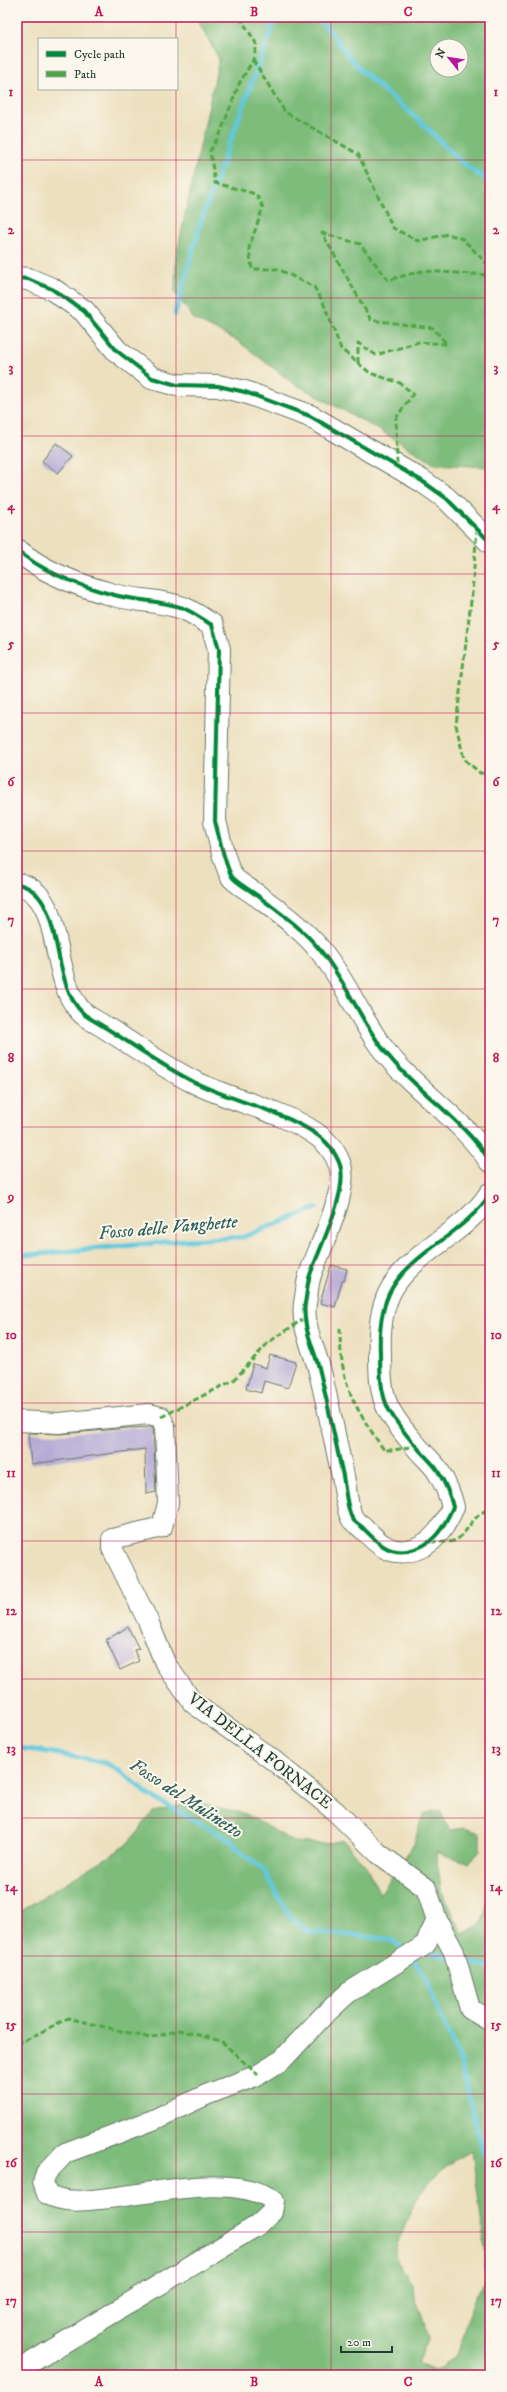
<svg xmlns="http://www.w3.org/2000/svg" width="507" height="2392" viewBox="0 0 507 2392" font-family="'IM FELL DW Pica',serif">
	<rect width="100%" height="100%" fill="#fbf7ec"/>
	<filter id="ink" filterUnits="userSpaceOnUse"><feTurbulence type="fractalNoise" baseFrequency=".025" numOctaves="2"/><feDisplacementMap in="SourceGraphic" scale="8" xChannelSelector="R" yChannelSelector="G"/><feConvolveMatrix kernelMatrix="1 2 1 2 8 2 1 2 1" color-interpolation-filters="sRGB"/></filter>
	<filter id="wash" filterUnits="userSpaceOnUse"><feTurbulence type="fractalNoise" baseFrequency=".012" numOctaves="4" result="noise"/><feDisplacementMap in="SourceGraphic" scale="16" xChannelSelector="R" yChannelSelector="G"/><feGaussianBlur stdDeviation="0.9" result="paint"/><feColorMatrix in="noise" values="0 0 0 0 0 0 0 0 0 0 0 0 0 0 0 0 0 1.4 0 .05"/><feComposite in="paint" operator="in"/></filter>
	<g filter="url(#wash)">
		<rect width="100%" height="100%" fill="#ede0bf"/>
		<g fill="#7ebc7b" stroke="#4e7c58" fill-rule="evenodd">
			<path d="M196 17H490V467L435 464 376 428 293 383 238 341 194 319 175 293 176 257 219 59ZM437 46H461V70H437Z"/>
			<path d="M195 1802 246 1814 294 1842 325 1844 343 1840 366 1866 380 1894 414 1844 423 1814 440 1810 449 1830 464 1828 480 1833V1850L469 1863 436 1852 441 1890 463 1934 482 1923 490 1891V2375H17V1913L127 1845 153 1812ZM472 2151 485 2249V2276L466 2323 457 2356 436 2370 417 2363 429 2338 412 2286 395 2257C408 2207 423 2174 472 2151Z"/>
		</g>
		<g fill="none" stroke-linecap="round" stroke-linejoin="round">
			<g stroke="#60c8dd" stroke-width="5">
				<path d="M316 17C333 31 342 50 357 66 377 87 402 104 423 124 447 147 460 165 490 181"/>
				<path d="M175 314 201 221 276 17"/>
				<path d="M17 1256 186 1240 243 1237 317 1208"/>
				<path d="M17 1748 43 1751 106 1763 128 1777 147 1794 230 1840 243 1854 264 1870 289 1916 309 1932 365 1936 393 1941 406 1952"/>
				<path d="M426 1952 451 1958"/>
				<path d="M412 1958 427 1979 436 2005 460 2060 483 2152 490 2162"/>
				<path d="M461 1960 490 1968"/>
			</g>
		</g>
		<g id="blocks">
			<g fill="#b6aad6">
				<path d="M56 443 73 456 58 473 42 461Z"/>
				<path d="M331 1265 347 1269 344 1281H342L335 1307 320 1303Z"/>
				<path d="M270 1355 296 1362 288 1388 264 1381 261 1393 246 1389 253 1364 266 1368Z"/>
				<path d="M153 1427 156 1492 146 1494 145 1449 31 1464 28 1433 60 1434 129 1428Z"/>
				<path d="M128 1627 139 1649 134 1650 139 1661 120 1670 106 1640Z"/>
			</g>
		</g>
	</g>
	<g filter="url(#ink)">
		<use href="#blocks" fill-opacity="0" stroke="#677665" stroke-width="1"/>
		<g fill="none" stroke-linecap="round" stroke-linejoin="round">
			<g stroke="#677665" stroke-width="22">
				<g id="minor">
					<path d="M17 1421 59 1423 149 1414 161 1417 165 1427 168 1503 162 1527 112 1539V1548L148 1621 165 1663 193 1703 273 1760 335 1811 378 1853 426 1888 437 1920 454 1952 470 2009 485 2018 490 2017"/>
					<path d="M17 2371 258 2225 272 2212 274 2201C234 2171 148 2195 100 2199 81 2201 64 2203 47 2194L43 2182 46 2173 65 2153 153 2120 206 2095 258 2075 282 2060 322 2017 348 1993 425 1945 437 1920"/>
				</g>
			</g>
			<g stroke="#677665" stroke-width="24">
				<g id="major">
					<path d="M17 278 28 279 52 289 84 311 117 351 152 378 177 385 218 386 245 392 310 416 422 481 446 498 490 542"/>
					<path d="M17 550C44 573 80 586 114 595 136 601 160 600 183 608 193 612 202 619 212 625L219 649 215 821C218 833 226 870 233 878 240 885 250 890 258 896 279 912 303 929 320 950 346 981 359 1018 383 1049 415 1091 461 1117 490 1161"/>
					<path d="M17 884C70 893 45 994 91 1019 126 1039 158 1064 194 1082 232 1101 277 1109 313 1132 326 1140 335 1151 340 1165 349 1190 319 1249 310 1275 307 1284 307 1294 305 1303 302 1326 313 1346 319 1368 328 1404 335 1440 343 1476 345 1487 347 1509 352 1518 354 1522 360 1525 363 1528 376 1541 387 1554 407 1551 432 1547 443 1529 453 1507 450 1494 445 1483 438 1471 432 1462 423 1455 416 1446 406 1435 396 1422 389 1410 380 1393 380 1371 380 1353 379 1332 381 1307 392 1288 414 1251 465 1233 490 1194"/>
				</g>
			</g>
			<use href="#minor" stroke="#fff" stroke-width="20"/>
			<use href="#major" stroke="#fff" stroke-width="22"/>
			<g stroke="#4fa644" stroke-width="3" stroke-dasharray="6 3" stroke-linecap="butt">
				<path d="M240 17 257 45 253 60 239 84 220 134 210 151 215 183 256 194 263 207 249 248 252 269H278L314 287 323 302 341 349 370 373 400 383 413 394 396 418 397 466"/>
				<path d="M253 60 285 112 358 154 393 228 418 241 448 234 463 239 490 267"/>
				<path d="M358 363V343L376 355 419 342 447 344 433 328 371 320 322 233 360 244 388 280 422 271 490 275"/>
				<path d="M477 528 472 593 456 725 464 759 480 773 490 774"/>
				<path d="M340 1328C340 1384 353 1405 384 1450H394L415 1446"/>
				<path d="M161 1417 234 1380 269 1342 303 1319"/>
				<path d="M431 1542C438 1541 447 1543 453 1541 467 1537 470 1515 490 1509"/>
				<path d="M17 2039 22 2042 68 2018 150 2038 179 2030 221 2041 258 2075"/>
			</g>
			<g stroke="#fbf7ec" stroke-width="6">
				<g id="cycleway">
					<path d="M17 278 28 279 52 289 84 311 117 351 152 378 177 385 218 386 245 392 310 416 422 481 446 498 490 542"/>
					<path d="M17 550C44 573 80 586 114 595 136 601 160 600 183 608 193 612 202 619 212 625L219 649 215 821C218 833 226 870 233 878 240 885 250 890 258 896 279 912 303 929 320 950 346 981 359 1018 383 1049 415 1091 461 1117 490 1161"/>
					<path d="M17 884C70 893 45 994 91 1019 126 1039 158 1064 194 1082 232 1101 277 1109 313 1132 326 1140 335 1151 340 1165 349 1190 319 1249 310 1275 307 1284 307 1294 305 1303 302 1326 313 1346 319 1368 328 1404 335 1440 343 1476 345 1487 347 1509 352 1518 354 1522 360 1525 363 1528 376 1541 387 1554 407 1551 432 1547 443 1529 453 1507 450 1494 445 1483 438 1471 432 1462 423 1455 416 1446 406 1435 396 1422 389 1410 380 1393 380 1371 380 1353 379 1332 381 1307 392 1288 414 1251 465 1233 490 1194"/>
				</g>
			</g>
			<use href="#cycleway" stroke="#00873e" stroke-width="4"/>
		</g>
	</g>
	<path fill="none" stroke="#c2185b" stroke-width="1" stroke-opacity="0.55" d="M176 17V39M331 17V2375M176 89V2375M17 160H490M17 298H490M17 436H490M17 574H490M17 713H490M17 851H490M17 989H490M17 1127H490M17 1265H490M17 1403H490M17 1541H490M17 1679H490M17 1818H490M17 1956H490M17 2094H490M17 2232H490"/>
	<g text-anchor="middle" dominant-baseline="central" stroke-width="4" stroke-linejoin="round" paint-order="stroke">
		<g font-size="17" fill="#1f3d34" stroke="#fbf7ec">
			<text transform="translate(260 1751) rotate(38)">VIA DELLA FORNACE</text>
		</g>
		<g font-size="18" font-style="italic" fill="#2f605e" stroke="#fbf7ec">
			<text transform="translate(168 1228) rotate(-5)">Fosso delle Vanghette</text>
			<text transform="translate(186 1799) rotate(33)">Fosso del Mulinetto</text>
		</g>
	</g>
	<rect width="507" height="2392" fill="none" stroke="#fbf7ec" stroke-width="44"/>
	<rect x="38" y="38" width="140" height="52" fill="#fbf7ec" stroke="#a3ada2"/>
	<rect x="46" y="51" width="20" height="6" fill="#00873e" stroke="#a3ada2"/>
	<text x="74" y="58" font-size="12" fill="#1f3d34">Cycle path</text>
	<rect x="46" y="71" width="20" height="6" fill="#4fa644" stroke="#a3ada2"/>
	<text x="74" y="78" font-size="12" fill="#1f3d34">Path</text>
	<g transform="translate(449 58) rotate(300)"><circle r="19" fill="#fbf7ec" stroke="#a3ada2"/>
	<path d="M0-3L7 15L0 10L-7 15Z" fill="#b5179e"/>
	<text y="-6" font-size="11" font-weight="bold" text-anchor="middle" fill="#1f3d34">N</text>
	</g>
	<path d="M341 2346v6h51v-6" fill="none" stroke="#1f3d34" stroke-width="2"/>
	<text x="347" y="2346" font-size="12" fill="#1f3d34" stroke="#fbf7ec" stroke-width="3" paint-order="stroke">20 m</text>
	<rect x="22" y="22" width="463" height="2348" fill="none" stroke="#c2185b" stroke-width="1.5"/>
	<g font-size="13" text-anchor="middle" font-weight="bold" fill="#c2185b">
		<text x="99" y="16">A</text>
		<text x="254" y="16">B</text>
		<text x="408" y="16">C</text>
		<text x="11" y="96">1</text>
		<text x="496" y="96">1</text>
		<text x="11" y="234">2</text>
		<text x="496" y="234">2</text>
		<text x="11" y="372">3</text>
		<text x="496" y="372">3</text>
		<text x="11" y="510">4</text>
		<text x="496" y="510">4</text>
		<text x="11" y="648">5</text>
		<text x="496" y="648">5</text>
		<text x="11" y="786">6</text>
		<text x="496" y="786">6</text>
		<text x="11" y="924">7</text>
		<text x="496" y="924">7</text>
		<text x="11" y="1062">8</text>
		<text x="496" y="1062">8</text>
		<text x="11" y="1201">9</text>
		<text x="496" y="1201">9</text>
		<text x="11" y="1339">10</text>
		<text x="496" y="1339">10</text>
		<text x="11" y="1477">11</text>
		<text x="496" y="1477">11</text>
		<text x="11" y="1615">12</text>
		<text x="496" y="1615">12</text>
		<text x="11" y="1753">13</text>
		<text x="496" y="1753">13</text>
		<text x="11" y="1891">14</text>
		<text x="496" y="1891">14</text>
		<text x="11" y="2029">15</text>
		<text x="496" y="2029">15</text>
		<text x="11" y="2167">16</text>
		<text x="496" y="2167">16</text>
		<text x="11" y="2305">17</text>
		<text x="496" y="2305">17</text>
		<text x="99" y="2386">A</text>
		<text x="254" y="2386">B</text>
		<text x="408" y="2386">C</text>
	</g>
</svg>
